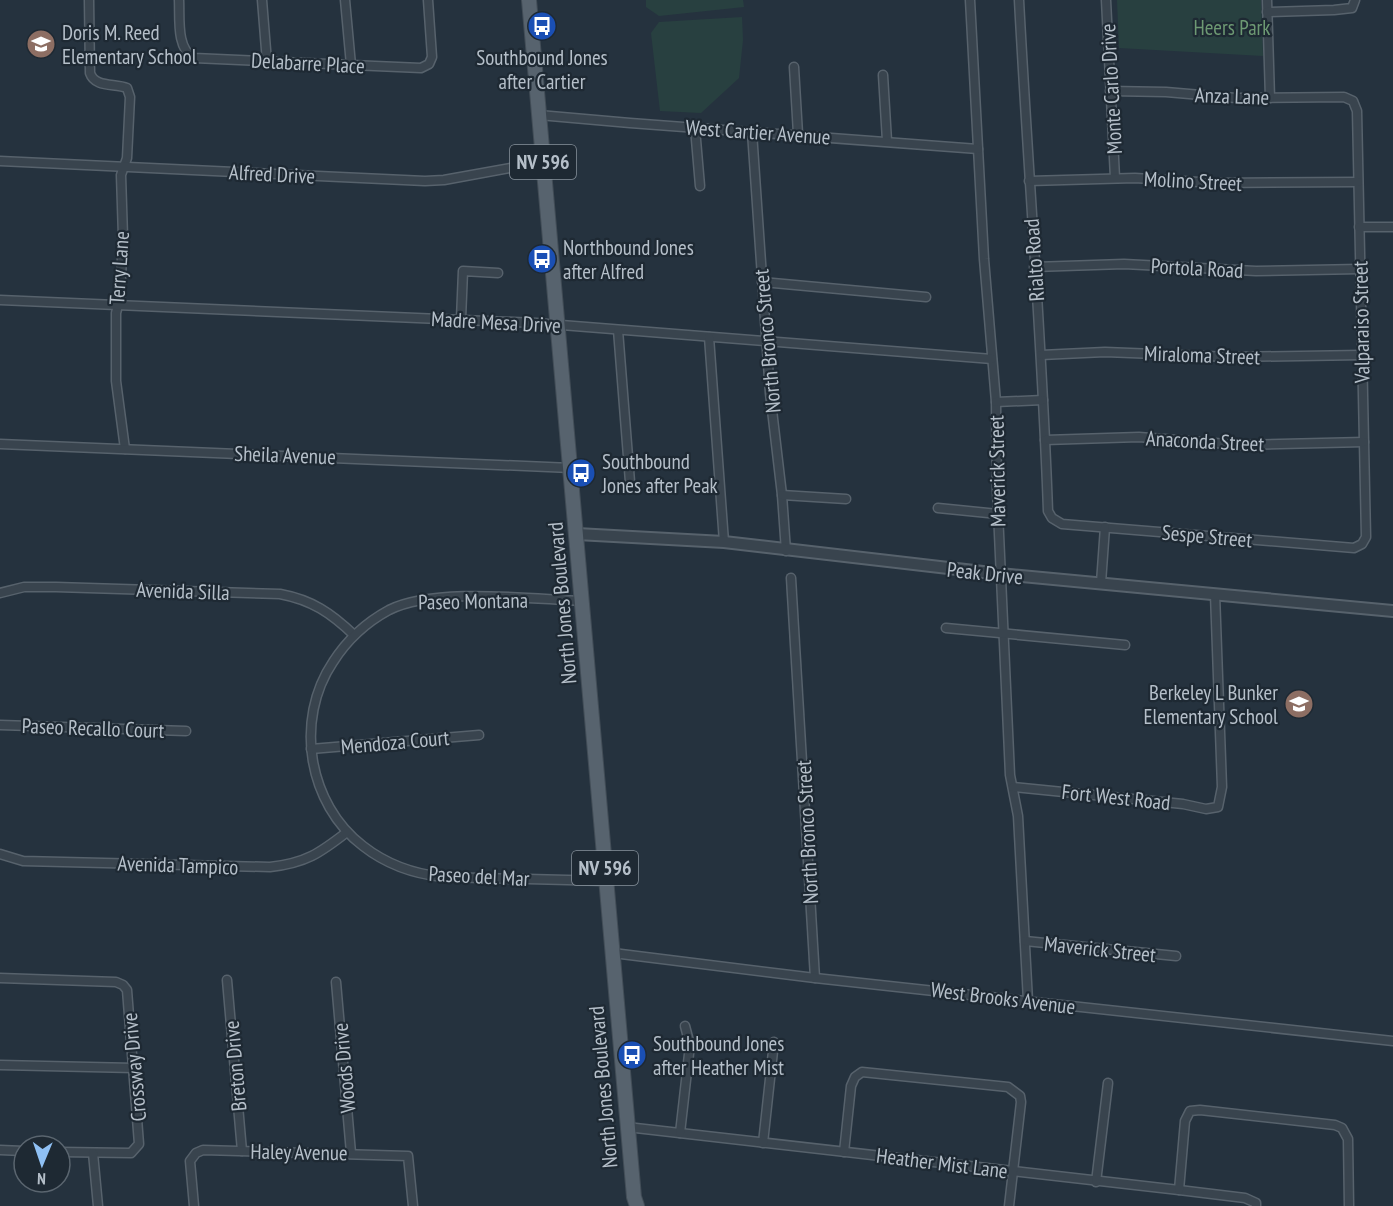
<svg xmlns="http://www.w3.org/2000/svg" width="1393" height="1206" viewBox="0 0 1393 1206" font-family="'PT Sans Narrow',sans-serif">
	<rect width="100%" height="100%" fill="#25323e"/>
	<g fill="#284040">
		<path d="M646 0H743L744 7 659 16 646 7Z"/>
		<path d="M1117 0H1261L1263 56 1119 48Z"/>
		<path d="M742 17 743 40 739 78 701 113 660 111 651 33 659 22Z"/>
	</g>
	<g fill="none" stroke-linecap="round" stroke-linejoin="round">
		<g stroke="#57626c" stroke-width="11">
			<g id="minor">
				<path d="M89 0 90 73C95 88 115 83 127 88L130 97 127 158 121 175 123 237 120 298 116 313V381L125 449"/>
				<path d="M179 0C180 18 176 49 194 58L421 68 429 64 432 57 428 0"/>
				<path d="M262 0 267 62"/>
				<path d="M345 0 351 65"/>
				<path d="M970 0 984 259 996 402 997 490 1010 775 1018 816 1028 1001"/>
				<path d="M1019 0C1028 170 1042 340 1048 511L1052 518 1062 524 1354 548 1362 544 1366 537 1357 111 1353 101 1344 97 1236 98 1166 92 1110 91"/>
				<path d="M1106 0 1115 178"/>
				<path d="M1267 0 1270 98"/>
				<path d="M1267 12 1334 10 1352 8 1355 0"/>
				<path d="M794 67 798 134"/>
				<path d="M883 75 887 141"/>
				<path d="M539 115 630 123 978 149"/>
				<path d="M695 128 700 186"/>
				<path d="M752 132 770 393 782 495 786 551"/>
				<path d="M0 161 425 181 444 180 543 162"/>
				<path d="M1029 181 1135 178 1215 183 1358 182"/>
				<path d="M1359 227H1393"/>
				<path d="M1034 267 1124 264 1256 271 1360 269"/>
				<path d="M762 282 926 297"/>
				<path d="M0 300 536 323 992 359"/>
				<path d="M461 319 463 271 498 273"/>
				<path d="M618 330 630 482"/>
				<path d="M709 337 724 542"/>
				<path d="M1041 355 1105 352 1231 357 1362 355"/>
				<path d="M996 402 1043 400"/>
				<path d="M1045 440 1139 437 1240 445 1364 442"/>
				<path d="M0 444 571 468"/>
				<path d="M782 495 846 499"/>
				<path d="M938 508 998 514"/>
				<path d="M791 578 815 978"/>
				<path d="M1101 583 1105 527"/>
				<path d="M0 593 24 587H56L280 594C312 600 331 613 354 635"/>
				<path d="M583 601C530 599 435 587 389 610 365 623 347 640 333 662 294 720 308 804 363 846 386 864 414 874 443 877L607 881"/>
				<path d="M946 628 1125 645"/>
				<path d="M0 725 186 731"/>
				<path d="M311 749 479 735"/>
				<path d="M1013 787 1183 804 1206 809 1218 807 1222 787 1215 594"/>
				<path d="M0 854 23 861 270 867C306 863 320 853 347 832"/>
				<path d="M1025 941 1176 956"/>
				<path d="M613 953 815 978 1393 1041"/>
				<path d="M0 978 116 982 123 985 127 990 139 1144 131 1153 60 1152"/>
				<path d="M227 980 242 1151"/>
				<path d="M336 982 351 1153"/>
				<path d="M0 1065 134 1068"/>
				<path d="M627 1127 1179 1190 1245 1198 1256 1203V1206"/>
				<path d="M680 1133 690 1045 685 1026"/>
				<path d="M763 1143 774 1042"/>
				<path d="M0 1150 24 1151"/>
				<path d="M844 1152 851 1086 855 1077 862 1072 1008 1087 1020 1096 1021 1102 1009 1206"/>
				<path d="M93 1153 98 1206"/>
				<path d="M1096 1182 1108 1083"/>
				<path d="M1179 1190 1185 1121 1190 1111 1200 1110 1335 1125 1342 1128 1348 1139 1349 1206"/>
				<path d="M194 1206 190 1161 196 1153 203 1150 408 1156 413 1206"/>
			</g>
		</g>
		<g stroke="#57626c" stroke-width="14">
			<path id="tertiary" d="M577 534 724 542 1000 574 1393 611"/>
		</g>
		<g stroke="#424d57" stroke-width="16">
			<path id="primary" d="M529 0 634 1197 637 1206"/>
		</g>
		<use href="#minor" stroke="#39444e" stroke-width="8"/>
		<use href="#tertiary" stroke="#39444e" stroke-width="10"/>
		<use href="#primary" stroke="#57636e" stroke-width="14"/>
	</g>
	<defs>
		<g id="bus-disc" transform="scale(1.5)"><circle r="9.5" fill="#1a4fb4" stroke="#1e2933"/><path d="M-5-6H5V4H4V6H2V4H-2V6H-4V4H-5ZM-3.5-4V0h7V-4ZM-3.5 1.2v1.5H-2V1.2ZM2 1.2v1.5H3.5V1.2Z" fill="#fff"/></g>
		<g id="school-disc" transform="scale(1.5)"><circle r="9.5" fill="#8d6e63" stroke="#1e2933"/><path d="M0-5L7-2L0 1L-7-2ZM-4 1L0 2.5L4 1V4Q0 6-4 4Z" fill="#fff"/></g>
	</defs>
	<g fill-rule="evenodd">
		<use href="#bus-disc" x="542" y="26"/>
		<use href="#school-disc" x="41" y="44"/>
		<use href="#bus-disc" x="542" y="259"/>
		<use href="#bus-disc" x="581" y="473"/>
		<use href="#school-disc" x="1299" y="704"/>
		<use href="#bus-disc" x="632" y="1055"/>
	</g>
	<g text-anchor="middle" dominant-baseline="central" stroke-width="4.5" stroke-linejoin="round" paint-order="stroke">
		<g fill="#1e2933" stroke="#88929c" stroke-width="1.5">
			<rect x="510" y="145" width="66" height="34" rx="4.5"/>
			<rect x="572" y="851" width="66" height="34" rx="4.5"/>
		</g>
		<g font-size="20" font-weight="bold" fill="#b5bfc9">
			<text x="543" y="162">NV 596</text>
			<text x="605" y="868">NV 596</text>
		</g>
		<g font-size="21" fill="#6d9973" stroke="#1e2933">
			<text x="1232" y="27">Heers Park</text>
		</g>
		<g font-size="21" fill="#b5bfc9" stroke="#1e2933" text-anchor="start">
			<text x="62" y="32">Doris M. Reed<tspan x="62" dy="24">Elementary School</tspan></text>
			<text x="542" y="57" text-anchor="middle">Southbound Jones<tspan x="542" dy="24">after Cartier</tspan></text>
			<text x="563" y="247">Northbound Jones<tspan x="563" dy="24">after Alfred</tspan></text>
			<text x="602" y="461">Southbound<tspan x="602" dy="24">Jones after Peak</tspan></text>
			<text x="1278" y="692" text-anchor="end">Berkeley L Bunker<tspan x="1278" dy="24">Elementary School</tspan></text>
			<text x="653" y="1043">Southbound Jones<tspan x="653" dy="24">after Heather Mist</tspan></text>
		</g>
		<g font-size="21" fill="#b5bfc9" stroke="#1e2933">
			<text transform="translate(308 63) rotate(3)">Delabarre Place</text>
			<text transform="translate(1111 89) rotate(-93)">Monte Carlo Drive</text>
			<text transform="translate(1232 96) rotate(2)">Anza Lane</text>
			<text transform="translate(758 132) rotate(4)">West Cartier Avenue</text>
			<text transform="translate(272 174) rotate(3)">Alfred Drive</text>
			<text transform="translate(1193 181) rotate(3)">Molino Street</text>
			<text transform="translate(1034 260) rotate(-94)">Rialto Road</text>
			<text transform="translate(119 268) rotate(-86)">Terry Lane</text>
			<text transform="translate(1197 268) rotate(3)">Portola Road</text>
			<text transform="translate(496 322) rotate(3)">Madre Mesa Drive</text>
			<text transform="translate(1361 322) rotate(-91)">Valparaiso Street</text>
			<text transform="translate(767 341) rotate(-95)">North Bronco Street</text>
			<text transform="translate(1202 355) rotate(2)">Miraloma Street</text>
			<text transform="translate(1205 441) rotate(3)">Anaconda Street</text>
			<text transform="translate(285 455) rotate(2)">Sheila Avenue</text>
			<text transform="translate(997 471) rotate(-91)">Maverick Street</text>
			<text transform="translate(1207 536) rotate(5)">Sespe Street</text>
			<text transform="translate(985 573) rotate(6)">Peak Drive</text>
			<text transform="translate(183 591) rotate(2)">Avenida Silla</text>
			<text transform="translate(473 601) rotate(-1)">Paseo Montana</text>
			<text transform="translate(562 603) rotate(-95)">North Jones Boulevard</text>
			<text transform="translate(93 728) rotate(2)">Paseo Recallo Court</text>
			<text transform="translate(395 742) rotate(-5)">Mendoza Court</text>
			<text transform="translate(1116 797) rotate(6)">Fort West Road</text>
			<text transform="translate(807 832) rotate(-93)">North Bronco Street</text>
			<text transform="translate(178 865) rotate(2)">Avenida Tampico</text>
			<text transform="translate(479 876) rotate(3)">Paseo del Mar</text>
			<text transform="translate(1100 949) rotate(6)">Maverick Street</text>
			<text transform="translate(1003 998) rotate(7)">West Brooks Avenue</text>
			<text transform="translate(235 1066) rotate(-95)">Breton Drive</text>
			<text transform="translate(134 1067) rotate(-95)">Crossway Drive</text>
			<text transform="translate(344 1068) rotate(-95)">Woods Drive</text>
			<text transform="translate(603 1087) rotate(-95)">North Jones Boulevard</text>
			<text transform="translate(299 1152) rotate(1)">Haley Avenue</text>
			<text transform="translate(942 1163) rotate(7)">Heather Mist Lane</text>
		</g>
	</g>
	<g transform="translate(42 1164) rotate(182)"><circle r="28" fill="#1e2933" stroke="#5a656f" stroke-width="1.5"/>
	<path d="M0-4.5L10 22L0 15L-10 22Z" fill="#8fc0f4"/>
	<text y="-9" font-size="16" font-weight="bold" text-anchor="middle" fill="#b5bfc9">N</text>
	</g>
</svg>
